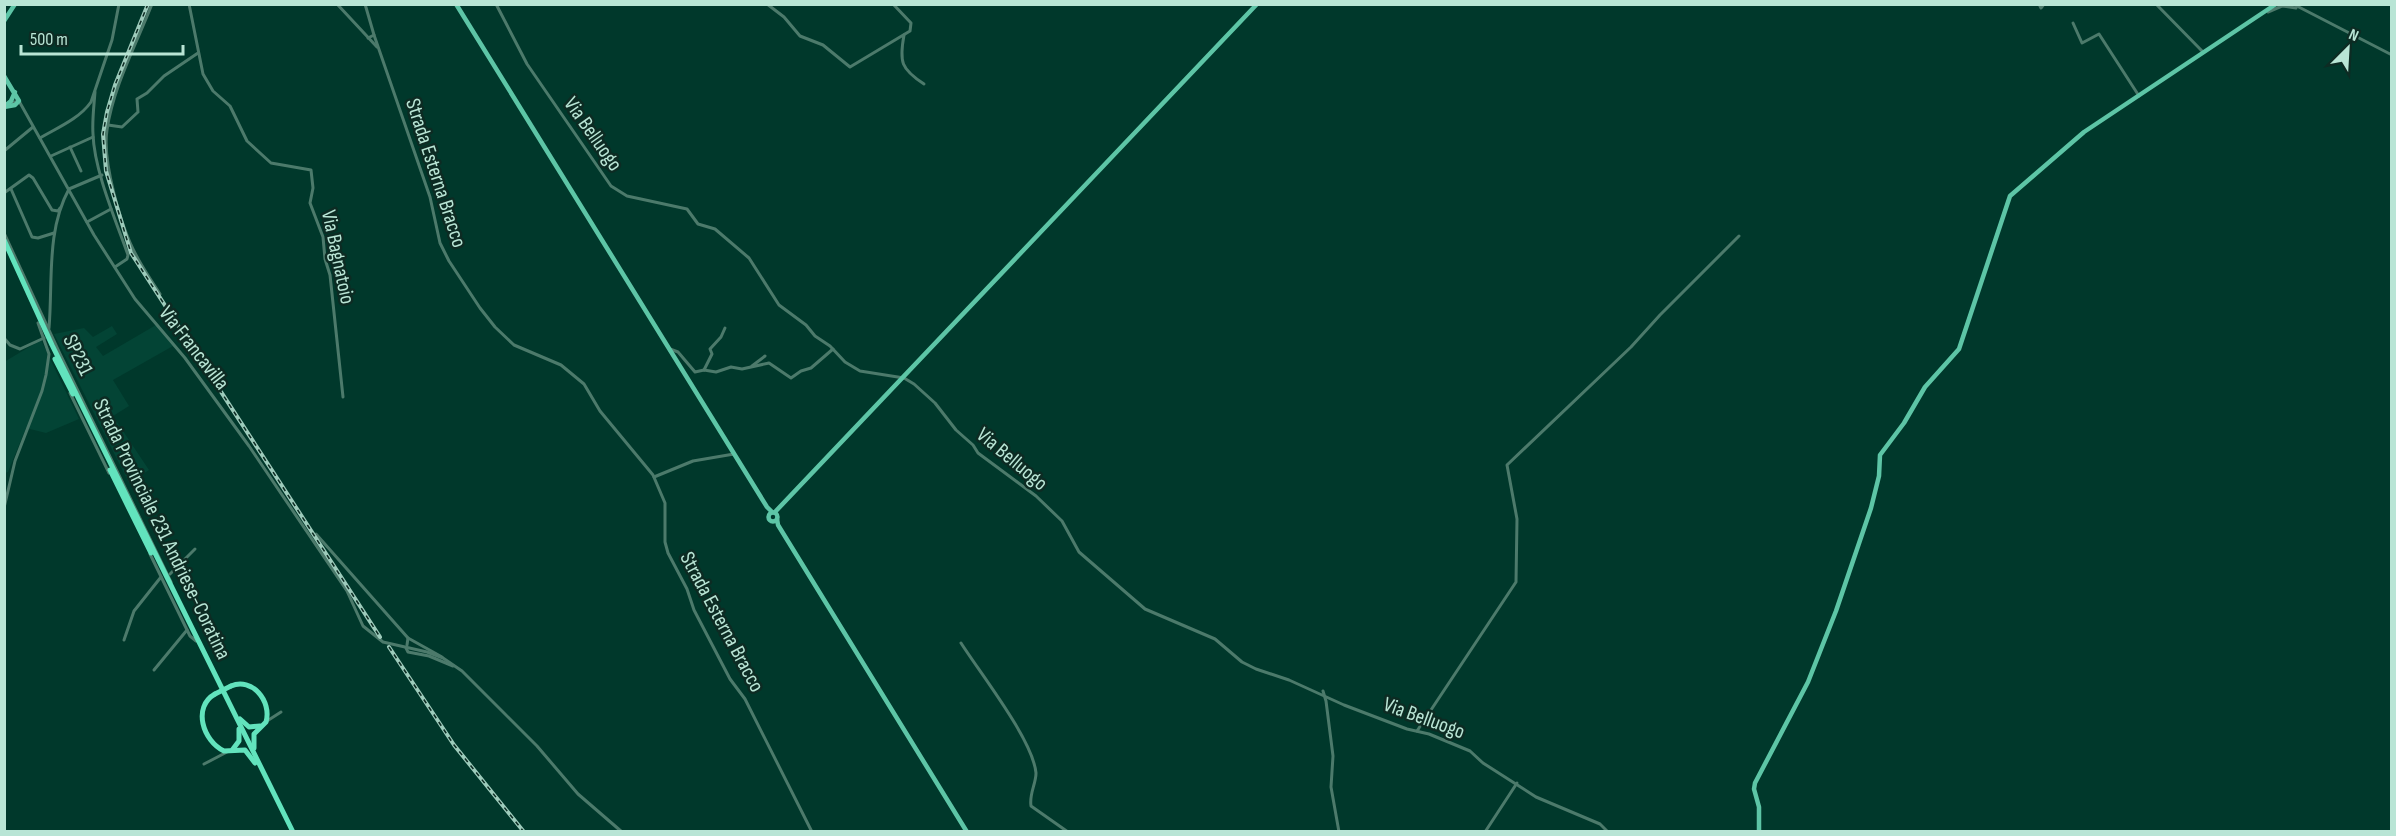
<svg xmlns="http://www.w3.org/2000/svg" width="2396" height="836" viewBox="0 0 2396 836" font-family="'Sofia Sans Condensed',sans-serif">
	<rect width="100%" height="100%" fill="#00382b"/>
	<g fill="#034435">
		<path d="M156 325 173 346 113 380 129 406 113 416 149 470 129 483 54 334 84 328 93 337 112 326 117 334 96 347 103 356Z"/>
		<path d="M41 340 79 419 46 433 26 428 8 472 5 473 4 362Z"/>
	</g>
	<g fill="none" stroke-linecap="round" stroke-linejoin="round">
		<g stroke="#4c7a6b" stroke-width="3">
			<path d="M152 4C136 45 113 87 107 130 102 161 121 227 136 255 143 269 152 281 160 294"/>
			<path d="M189 4 203 74 213 91 230 106 247 141 271 163 311 170 313 188 310 203 323 237 325 259 330 275 343 397"/>
			<path d="M337 4 377 47"/>
			<path d="M365 4 374 35 368 38"/>
			<path d="M496 4 527 64 611 186 627 196 687 209 698 224 715 229 749 258 779 305 806 325 815 336 830 346 845 362 860 371 904 378 914 384 935 403 956 430 973 445 978 453 1036 496 1062 521 1079 552 1145 609 1215 639 1242 662 1256 669 1289 680 1344 705 1407 729 1429 734 1470 751 1483 763 1536 797 1600 824 1608 832"/>
			<path d="M767 4 784 17 800 36 823 45 850 67 910 31 911 23 893 4"/>
			<path d="M2039 4 2041 8 2044 4"/>
			<path d="M2156 4 2203 52"/>
			<path d="M2293 4 2392 55"/>
			<path d="M2268 12 2282 6 2296 8"/>
			<path d="M2073 23 2082 43 2099 34 2139 96"/>
			<path d="M374 35 430 197 440 243 449 261 480 308 495 327 514 345 561 365 584 384 600 411 653 475 665 503V542L668 553 687 589 694 610 730 679 745 699 812 832"/>
			<path d="M904 35C899 62 901 69 924 84"/>
			<path d="M95 92C94 106 92 120 93 134 94 170 116 221 128 255L127 259 115 267"/>
			<path d="M11 103 19 101 94 235 135 299 185 358 249 446 347 591 363 626 383 642 427 652 443 658 462 671 537 746 578 794 622 832"/>
			<path d="M108 125 122 127 138 112 137 99 147 93 164 76 198 53"/>
			<path d="M40 138C57 128 79 119 91 102L112 40 119 4"/>
			<path d="M70 147 81 171"/>
			<path d="M4 151 33 127"/>
			<path d="M51 156 93 137"/>
			<path d="M11 189 32 237 38 238 54 233"/>
			<path d="M69 189 102 175"/>
			<path d="M4 193 29 175 33 178 52 210 58 211 60 208"/>
			<path d="M87 222 111 209"/>
			<path d="M4 233 60 354 171 582"/>
			<path d="M49 328C53 282 46 231 69 189"/>
			<path d="M4 338 10 345 20 349 44 338"/>
			<path d="M670 349 678 352 695 372 704 370 716 372 731 367 742 369 769 363 791 378 801 371 811 368 833 349"/>
			<path d="M752 366 765 356"/>
			<path d="M704 370 712 354 710 349 721 337 725 328"/>
			<path d="M70 393 109 473"/>
			<path d="M654 477 693 461 734 454"/>
			<path d="M4 508 15 461 42 391 46 375 49 354 38 323"/>
			<path d="M316 534 408 638 442 657"/>
			<path d="M150 554 190 636 196 641"/>
			<path d="M170 574 195 549"/>
			<path d="M124 640 134 611 161 577"/>
			<path d="M961 643C980 673 1033 740 1036 773 1036 784 1029 794 1031 806L1068 832"/>
			<path d="M407 645 408 638"/>
			<path d="M406 648 408 652 429 656 453 666"/>
			<path d="M154 670 187 630"/>
			<path d="M1323 691 1326 701 1333 756 1331 787 1339 832"/>
			<path d="M267 721 281 712"/>
			<path d="M1417 731 1516 582 1517 519 1507 465 1631 347 1660 315 1739 236"/>
			<path d="M204 764 227 752"/>
			<path d="M1485 832 1517 783"/>
		</g>
		<g stroke="#5dc5a6" stroke-width="4.5">
			<path d="M456 4 767 507 772 512"/>
			<path d="M4 21 15 4"/>
			<path d="M4 76 19 101 15 105 4 107"/>
			<path d="M5 106 11 101 15 92"/>
			<path d="M775 512 1257 4"/>
			<circle cx="773" cy="517" r="4.5"/>
			<path d="M777 519 778 525 967 832"/>
			<path d="M1759 832V807L1754 789 1755 783 1808 682 1836 611 1871 508 1879 476 1880 455 1904 423 1925 387 1959 349 2010 196 2084 132 2276 4"/>
		</g>
		<g stroke="#62e3bd" stroke-width="5">
			<path d="M4 240 52 345 293 832"/>
			<path d="M55 359 73 394"/>
			<path d="M110 470 151 553"/>
			<path d="M231 686C252 677 272 701 266 722L254 734V748"/>
			<path d="M215 694C192 707 203 741 224 751L245 750 255 763"/>
			<path d="M240 719 249 727 260 726"/>
			<path d="M233 749 239 741V729"/>
		</g>
		<g stroke="#9dcbbb" stroke-width="4">
			<g id="rail">
				<path d="M148 4 115 85 107 112 103 134 106 171 131 253 380 637"/>
				<path d="M389 647 454 745 524 832"/>
			</g>
		</g>
		<use href="#rail" stroke="#0d2b23" stroke-width="1.5" stroke-dasharray="4.5" stroke-linecap="butt"/>
		<path stroke="#62e3bd" stroke-width="5" d="M215 694 231 686"/>
	</g>
	<g text-anchor="middle" dominant-baseline="central" stroke-width="5" stroke-linejoin="round" paint-order="stroke">
		<g font-size="21" fill="#b9e5d5" stroke="#0d2b23">
			<text transform="translate(593 134) rotate(55)">Via Belluogo</text>
			<text transform="translate(436 173) rotate(72)">Strada Esterna Bracco</text>
			<text transform="translate(338 257) rotate(78)">Via Bagnatoio</text>
			<text transform="translate(194 348) rotate(52)">Via Francavilla</text>
			<text transform="translate(78 355) rotate(64)">SP231</text>
			<text transform="translate(1012 459) rotate(40)">Via Belluogo</text>
			<text transform="translate(162 529) rotate(64)">Strada Provinciale 231 Andriese-Coratina</text>
			<text transform="translate(722 622) rotate(62)">Strada Esterna Bracco</text>
			<text transform="translate(1424 718) rotate(20)">Via Belluogo</text>
		</g>
	</g>
	<rect width="2396" height="836" fill="none" stroke="#b9e5d5" stroke-width="12"/>
	<g transform="translate(2348 48) rotate(24)" stroke="#0d2b23" stroke-width="4.5" paint-order="stroke">
	<path d="M0-4.5L10 22L0 15L-10 22Z" fill="#b9e5d5"/>
	<text y="-9" font-size="16" font-weight="bold" text-anchor="middle" fill="#b9e5d5">N</text>
	</g>
	<path d="M21 45v9h162v-9" fill="none" stroke="#b9e5d5" stroke-width="3"/>
	<text x="30" y="45" font-size="18" fill="#b9e5d5" stroke="#0d2b23" stroke-width="4.5" paint-order="stroke">500 m</text>
</svg>
